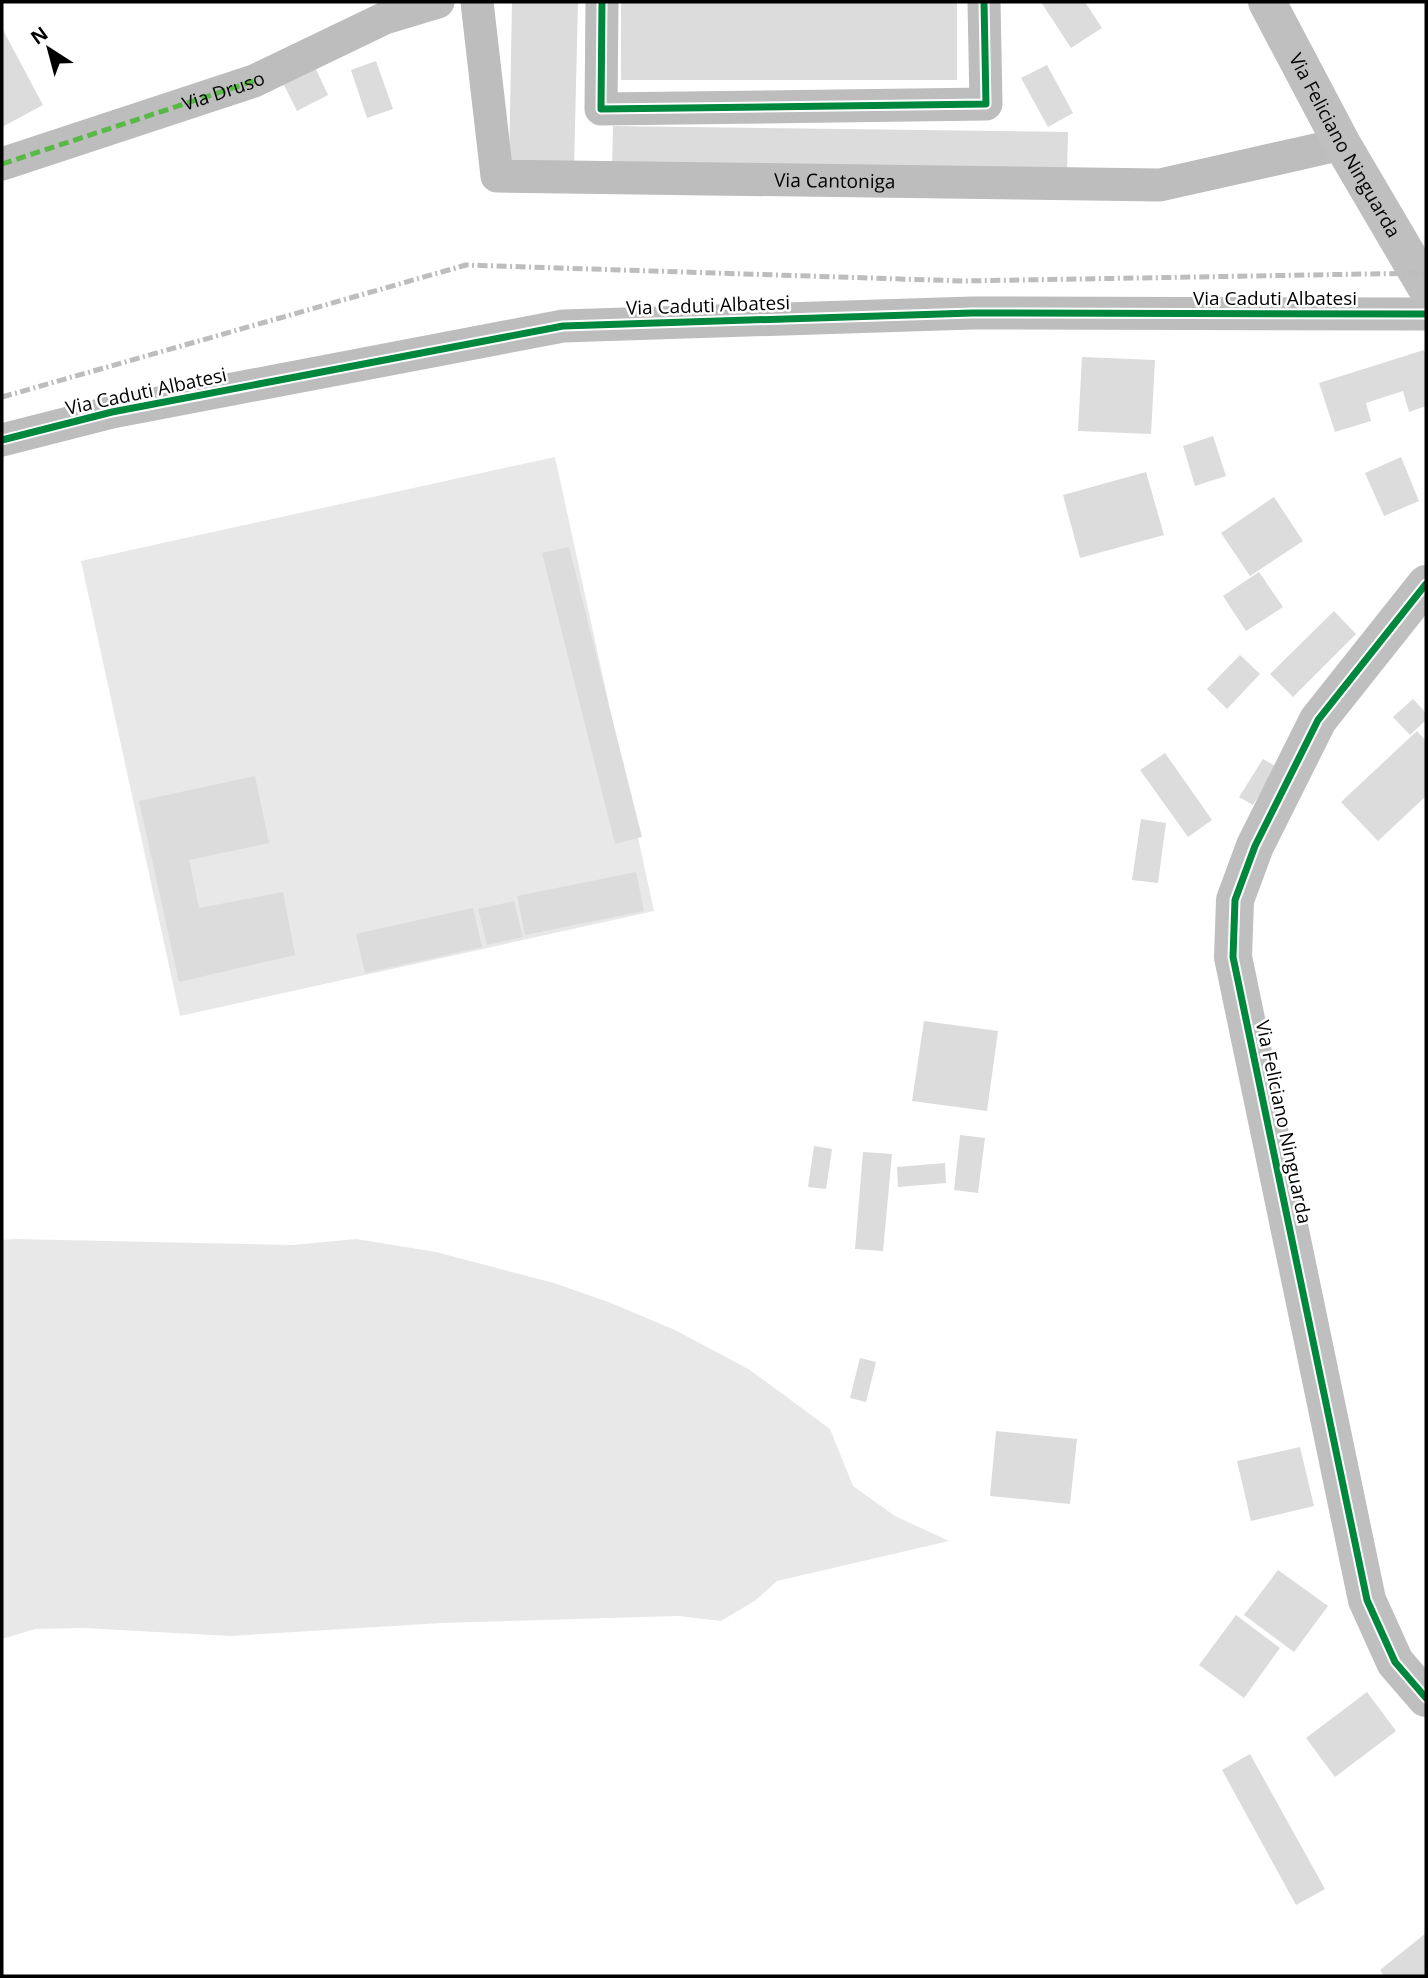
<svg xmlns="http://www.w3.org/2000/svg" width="1428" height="1978" viewBox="0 0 1428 1978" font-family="'Open Sans',sans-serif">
	<rect width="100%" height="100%" fill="#fff"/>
	<g fill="#e8e8e8">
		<path d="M555 457 654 911 180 1016 81 561Z"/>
		<path d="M15 1239 293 1245 356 1239 436 1252 554 1283 611 1303 675 1330 750 1370 830 1429 853 1486 895 1516 949 1541 777 1581 756 1600 721 1621 678 1616 441 1623 230 1636 84 1628 35 1629 2 1639V1240Z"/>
	</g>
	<g fill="#dcdcdc">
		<path d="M512 2H578L574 168 509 166Z"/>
		<rect x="621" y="2" width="336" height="78"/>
		<path d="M1041 2H1085L1102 28 1071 48Z"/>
		<path d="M2 28 43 105 2 127Z"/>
		<path d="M376 61 393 109 367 118 351 70Z"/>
		<path d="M313 63 328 95 297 111 281 79Z"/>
		<path d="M1047 65 1073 113 1048 127 1021 78Z"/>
		<path d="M613 126 1068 132 1067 174 612 169Z"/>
		<path d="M1424 350 1426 358V406L1409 412 1403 391 1366 403 1371 421 1335 432 1319 383Z"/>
		<path d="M1082 357 1155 360 1151 434 1078 431Z"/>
		<path d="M1213 436 1226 476 1195 486 1183 446Z"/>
		<path d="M1401 457 1419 501 1384 516 1365 473Z"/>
		<path d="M1146 472 1164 535 1080 558 1063 495Z"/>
		<path d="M1274 497 1303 541 1250 576 1221 533Z"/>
		<path d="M569 547 642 837 615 844 542 553Z"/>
		<path d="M1259 572 1283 607 1246 631 1223 596Z"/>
		<path d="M1334 611 1356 634 1293 697 1270 674Z"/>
		<path d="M1240 655 1260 674 1227 709 1207 689Z"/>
		<path d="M1413 699 1426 713V720L1410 735 1393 717Z"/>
		<path d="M1417 731 1426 741V796L1378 841 1341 802Z"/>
		<path d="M1165 753 1212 820 1188 837 1140 770Z"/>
		<path d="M1263 759 1277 767 1253 805 1239 797Z"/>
		<path d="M255 776 269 843 189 860 199 908 283 892 295 955 179 982 139 801Z"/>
		<path d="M1141 819 1166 823 1158 883 1132 880Z"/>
		<path d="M636 872 644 911 525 935 517 896Z"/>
		<path d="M514 901 523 937 487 945 478 909Z"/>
		<path d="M473 908 482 947 365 973 356 934Z"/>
		<path d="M924 1021 998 1031 987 1111 912 1101Z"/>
		<path d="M960 1135 985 1138 978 1193 954 1190Z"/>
		<path d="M814 1146 832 1149 826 1189 808 1187Z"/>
		<path d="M863 1152 892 1154 883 1251 855 1249Z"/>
		<path d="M945 1163 946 1183 898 1187 897 1167Z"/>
		<path d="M860 1358 876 1362 866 1402 850 1398Z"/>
		<path d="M996 1431 1077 1439 1070 1504 990 1496Z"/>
		<path d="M1300 1447 1314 1506 1251 1521 1237 1461Z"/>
		<path d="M1278 1570 1328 1606 1294 1652 1244 1615Z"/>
		<path d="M1236 1615 1280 1648 1244 1698 1199 1665Z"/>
		<path d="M1367 1692 1396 1731 1335 1777 1306 1738Z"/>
		<path d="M1250 1754 1325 1889 1296 1905 1222 1770Z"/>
		<path d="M1426 1933V1976H1384L1380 1970Z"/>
	</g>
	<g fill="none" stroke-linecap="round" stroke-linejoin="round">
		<g stroke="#bdbdbd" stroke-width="33">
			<path id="s1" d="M477 2 497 176 1160 185 1342 144"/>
			<path d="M602 2 601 109 986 104 984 2"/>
			<path id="s2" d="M2 164 254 81 385 18 438 2"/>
			<path d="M2 440 112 412 563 326 972 313 1426 314"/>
		</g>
		<g stroke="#bfbfbf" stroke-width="38">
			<path id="s3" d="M1267 2 1342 144 1426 287"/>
			<path d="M1426 584 1318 720 1255 846 1235 900 1233 957 1367 1600 1395 1662 1426 1698"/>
		</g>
		<path stroke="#bdbdbd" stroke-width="5" stroke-dasharray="10 3.5 2 3.5" stroke-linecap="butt" d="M2 397 466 265 963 281 1426 273"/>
		<path stroke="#58b947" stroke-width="5" stroke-dasharray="10 5" stroke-linecap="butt" d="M2 164 254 81"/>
		<g stroke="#fff" stroke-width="11">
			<g id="cycleway">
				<path d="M602 2 601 109 986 104 984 2"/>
				<path d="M2 440 112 412 563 326 972 313 1426 314"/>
				<path d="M1426 584 1318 720 1255 846 1235 900 1233 957 1367 1600 1395 1662 1426 1698"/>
			</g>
		</g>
		<use href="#cycleway" stroke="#00873e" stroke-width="7"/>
	</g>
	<g text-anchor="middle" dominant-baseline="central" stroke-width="5" stroke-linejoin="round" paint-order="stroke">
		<g font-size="19" fill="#000" stroke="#fff">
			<text stroke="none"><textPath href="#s2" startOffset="233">Via Druso</textPath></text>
			<text stroke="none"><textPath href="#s3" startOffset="163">Via Feliciano Ninguarda</textPath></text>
			<text stroke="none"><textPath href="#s1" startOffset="513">Via Cantoniga</textPath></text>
			<text x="1275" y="298">Via Caduti Albatesi</text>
			<text transform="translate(708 305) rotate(-2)">Via Caduti Albatesi</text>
			<text transform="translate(146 391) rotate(-12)">Via Caduti Albatesi</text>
			<text transform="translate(1284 1122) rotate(78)">Via Feliciano Ninguarda</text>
		</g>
	</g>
	<rect width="1428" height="1978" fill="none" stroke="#000000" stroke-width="7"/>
	<g transform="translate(49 49) rotate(324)" stroke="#ffffff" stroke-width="5" paint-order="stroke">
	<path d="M0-5L12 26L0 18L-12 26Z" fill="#000000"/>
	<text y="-10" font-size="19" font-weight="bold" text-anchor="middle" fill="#000000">N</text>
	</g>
</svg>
